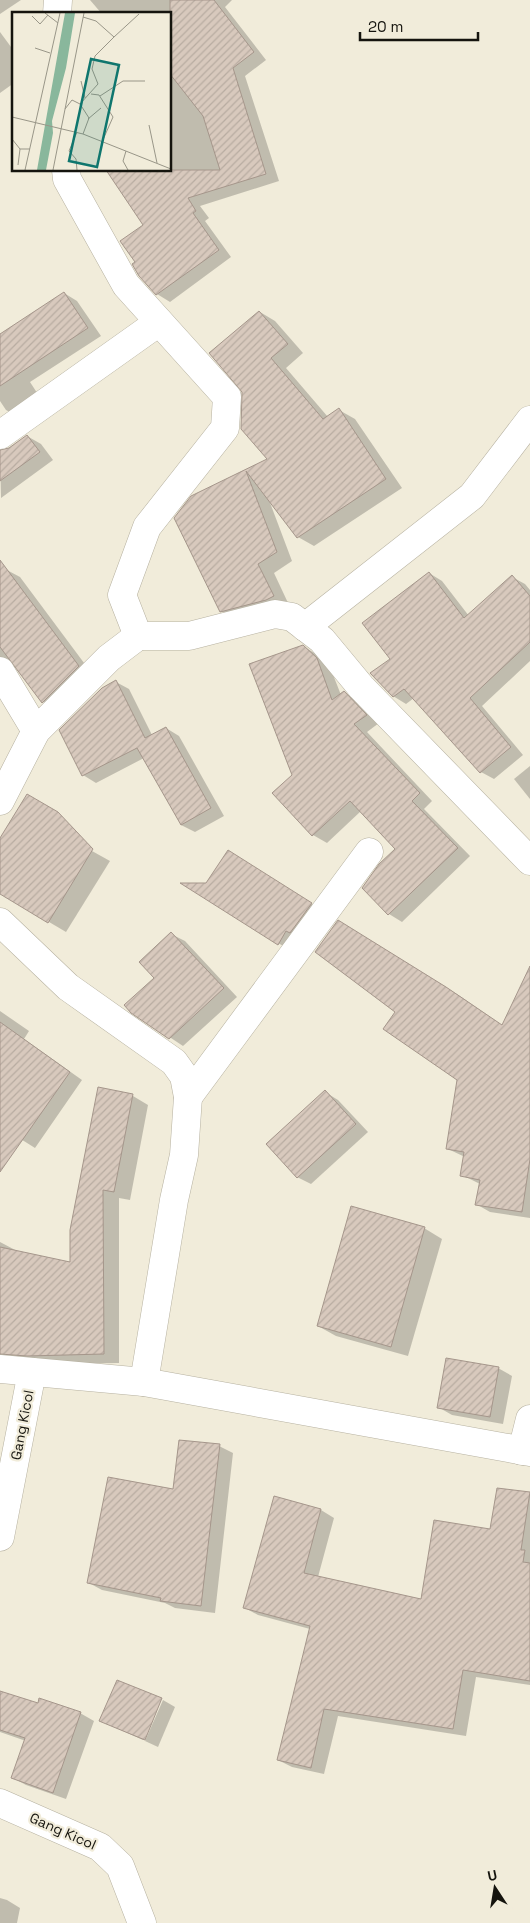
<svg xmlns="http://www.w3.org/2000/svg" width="530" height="1923" viewBox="0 0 530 1923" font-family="'Space Grotesk',sans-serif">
	<defs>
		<pattern id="building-hatch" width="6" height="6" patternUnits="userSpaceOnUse" patternTransform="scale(1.25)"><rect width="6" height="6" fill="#d8c9bd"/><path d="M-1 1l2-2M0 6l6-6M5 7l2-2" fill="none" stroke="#b8aca1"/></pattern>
	</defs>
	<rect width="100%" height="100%" fill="#f1ecda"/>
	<g fill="#0003">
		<path d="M0 0H21L0 14Z"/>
		<path d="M90 0H232L225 7 266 60 245 76 279 181 200 206 209 218 205 221 231 257 170 302 157 294 136 262 145 226 107 170H170V14H102Z"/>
		<path d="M0 32 14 51V83L0 93Z"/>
		<path d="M64 293 77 301 101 336 30 382 43 402 20 418 6 410 0 401V336Z"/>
		<path d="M260 312 275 321 303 353 286 368 328 417 339 410 355 419 402 488 314 546 298 537 269 500 292 561 274 573 289 605 237 620 221 611 192 497 269 459Z"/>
		<path d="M27 436 41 444 53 460 1 498 0 451 10 449Z"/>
		<path d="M5 569 20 577 93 675 58 711 43 702 12 660 0 678V573Z"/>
		<path d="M429 573 442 581 469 616 512 577 525 584 530 590V661L482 706 523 755 494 779 481 772 414 698 406 704 393 696 392 660Z"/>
		<path d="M303 646 316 654 330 667 341 695 344 693 358 701 379 723 367 732 432 801 424 809 470 856 402 922 389 914 364 888 397 849 361 811 327 843 313 835 274 793 293 776Z"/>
		<path d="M116 682 129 689 152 735 166 728 179 736 224 816 195 832 181 825 144 758 96 783 83 775Z"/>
		<path d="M530 766V799L514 779Z"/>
		<path d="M11 823 92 851 110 861 66 932 0 893V841Z"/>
		<path d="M241 859 324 912 292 951 278 943 207 884Z"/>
		<path d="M352 929 460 996 503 1026 530 969V1218L490 1212 476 1204 480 1184 462 1175 465 1157 448 1149 458 1079 396 1011Z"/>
		<path d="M171 934 185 941 237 997 183 1046 132 1012 155 978Z"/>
		<path d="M0 1011 29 1031 24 1039 82 1080 35 1148 0 1126Z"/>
		<path d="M99 1089 133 1096 148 1105 130 1200 119 1198V1363L43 1364 0 1360V1242L19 1252 71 1264Z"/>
		<path d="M325 1092 338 1100 368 1132 311 1184 297 1177Z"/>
		<path d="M424 1228 442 1239 408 1356 336 1336 318 1326Z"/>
		<path d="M498 1368 512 1376 503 1424 452 1415 438 1407Z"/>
		<path d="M219 1446 233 1453 215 1613 175 1608 165 1603 102 1590 89 1583 174 1491Z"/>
		<path d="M498 1489 530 1494V1685L476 1677 466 1736 338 1716 324 1774 292 1767 278 1760 310 1629 258 1615 245 1608 321 1510 334 1518 318 1577 422 1600 491 1531Z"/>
		<path d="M0 1692 38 1704 80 1713 94 1721 66 1799 26 1785 13 1778 26 1741 0 1732Z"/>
		<path d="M161 1699 143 1740 101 1721Z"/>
		<path d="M163 1700 175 1707 158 1747 145 1741Z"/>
		<path d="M0 1898 7 1900 20 1908 17 1923H0Z"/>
	</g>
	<g fill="url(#building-hatch)" stroke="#a5968b">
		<path d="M170 0H214L254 52 233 68 266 174 188 198 196 211 193 213 219 250 156 295 139 276 132 264 135 262 120 241 143 225 106 170H220L203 116 170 74Z"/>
		<path d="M64 292 88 328 0 386V334Z"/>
		<path d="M259 311 288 344 271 358 323 419 339 408 386 479 297 538 246 471 277 552 258 564 274 596 266 600 220 612 174 518 191 496 267 459 241 429 242 392 209 353Z"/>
		<path d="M27 435 40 452 0 481V450L9 448Z"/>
		<path d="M0 560 79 666 42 703 0 647Z"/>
		<path d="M429 572 464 618 512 575 530 596V642L470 698 511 747 480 773 404 689 393 697 370 673 390 659 362 623Z"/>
		<path d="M303 645 317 658 332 700 344 691 367 715 354 724 420 793 412 801 458 848 388 915 362 888 379 864 395 849 350 801 312 836 272 793 292 775 249 664Z"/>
		<path d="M116 680 145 738 166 727 211 808 181 825 137 748 82 776 59 730 102 688Z"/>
		<path d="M27 794 58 812 93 849 48 923 0 894V838Z"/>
		<path d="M228 850 312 903 290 933 286 931 278 945 180 883H206Z"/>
		<path d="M338 920 446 987 502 1025 530 966V1159L522 1212 475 1205 480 1180 460 1176 464 1152 446 1149 457 1080 383 1029 395 1012 315 952Z"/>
		<path d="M171 932 224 988 169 1039 131 1013 124 1005 154 978 139 962Z"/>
		<path d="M0 1022 70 1072 0 1172Z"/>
		<path d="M98 1087 133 1094 114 1192 103 1190 104 1354 27 1356 0 1354V1247L70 1262V1230Z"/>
		<path d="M325 1090 356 1124 297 1178 266 1144Z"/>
		<path d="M351 1206 425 1227 391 1347 317 1326Z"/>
		<path d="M446 1358 499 1367 490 1417 437 1408Z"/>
		<path d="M179 1440 220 1444 201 1606 160 1601 161 1598 87 1583 108 1477 173 1489Z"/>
		<path d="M497 1488 530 1492 521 1550H525L523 1562 530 1563V1681L463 1670 453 1729 324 1709 311 1768 277 1760 310 1626 243 1608 274 1496 321 1509 304 1573 421 1599 434 1520 490 1529Z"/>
		<path d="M117 1680 162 1698 145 1740 99 1721Z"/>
		<path d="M0 1691 38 1703 39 1698 81 1712 53 1793 11 1778 25 1738 0 1730Z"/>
	</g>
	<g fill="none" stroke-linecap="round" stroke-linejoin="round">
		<g stroke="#b6b1a0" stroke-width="29">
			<g id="minor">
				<path d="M57 14 58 0"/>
				<path d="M0 435 159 322"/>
				<path d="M305 627 472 496 530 420"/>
				<path d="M138 636H189L275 614 292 617 322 640 361 687 530 861"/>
				<path d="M0 671 36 731"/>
				<path d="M0 801 36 731 109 658 138 636 122 595 147 527 225 428 227 397 126 285 67 179 66 170"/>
				<path d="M0 922 68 987 174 1062 184 1076 188 1097 184 1155 174 1200 144 1382"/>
				<path d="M188 1097 369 852"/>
				<path d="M522 1451 530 1419"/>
				<path d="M0 1537 32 1372"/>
				<path d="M0 1803 100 1847 120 1866 142 1923"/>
			</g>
		</g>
		<g stroke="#b6b1a0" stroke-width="29">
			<path id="tertiary" d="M0 1369 144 1382 530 1452"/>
		</g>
		<use href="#minor" stroke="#fff" stroke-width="28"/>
		<use href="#tertiary" stroke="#fff" stroke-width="28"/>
	</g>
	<g text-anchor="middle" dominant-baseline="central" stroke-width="4.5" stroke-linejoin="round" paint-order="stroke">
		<g font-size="14" fill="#15140e" stroke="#f1ecda">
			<text transform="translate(22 1425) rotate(-79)">Gang Kicol</text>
			<text transform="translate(63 1831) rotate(24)">Gang Kicol</text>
		</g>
	</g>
	<g transform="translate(12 12)">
		<rect width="159" height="159" fill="#f1ecda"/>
		<path d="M53 1H63L54 56 40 109 41 121 34 158H25Z" fill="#89b79c"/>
		<path fill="none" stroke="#999688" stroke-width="1" d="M33 1 46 11M20 4 28 12 36 3M102 25 127 2M23 36 38 41M69 69 73 86M79 82 87 83 101 105 90 130M88 84 111 69H133M68 92 86 72 80 57 83 44 102 25 84 9 71 5M53 97 60 88 68 92 77 106 71 122M0 105 71 122 159 157M76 107 89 96M137 113 145 151M65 120 57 139 64 147 65 158M0 127 8 137H18M114 139 111 149 116 158M6 153 8 137M13 158 48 1M41 158 72 1"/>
		<path fill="#0f766e" fill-opacity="0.15" stroke="#0f766e" stroke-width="2.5" d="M79 47 107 53 85 155 57 149Z"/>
		<rect width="159" height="159" fill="none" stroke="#15140e" stroke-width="2.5"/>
	</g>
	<g transform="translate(495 1888) rotate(348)" stroke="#f1ecda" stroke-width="4" paint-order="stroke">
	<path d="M0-4L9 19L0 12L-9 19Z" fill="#15140e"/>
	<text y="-8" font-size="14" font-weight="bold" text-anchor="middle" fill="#15140e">U</text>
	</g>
	<path d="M360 32v8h118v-8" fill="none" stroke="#15140e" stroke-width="2.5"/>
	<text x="368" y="32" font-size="15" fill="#15140e" stroke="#f1ecda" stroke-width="4" paint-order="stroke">20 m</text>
</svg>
